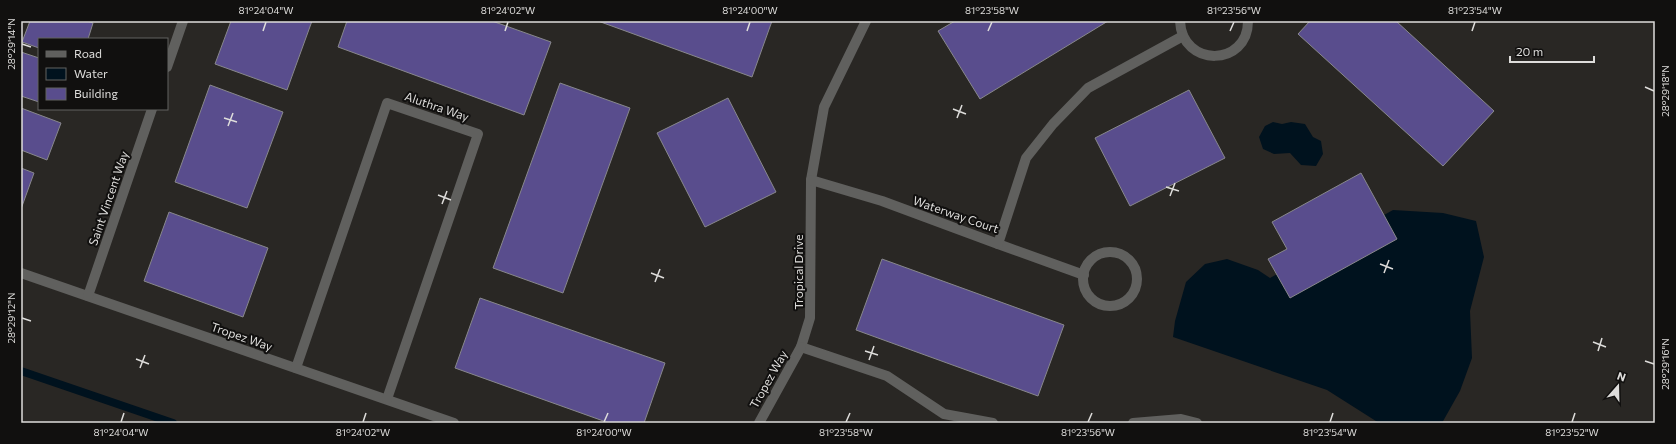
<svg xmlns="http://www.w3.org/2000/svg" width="1676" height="444" viewBox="0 0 1676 444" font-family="Commissioner,sans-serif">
	<rect width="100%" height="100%" fill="#292724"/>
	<g fill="#00121e">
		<path d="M1273 122 1282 124 1291 122 1305 124 1313 137 1321 141 1323 154 1316 166 1301 165 1290 153 1274 154 1263 149 1259 137 1265 126Z"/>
		<path d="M1393 210 1443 213 1476 221 1484 257 1470 311 1472 358 1460 391 1442 423H1379L1327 390 1173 337 1175 321 1186 282 1205 264 1227 259 1258 270 1270 278Z"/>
	</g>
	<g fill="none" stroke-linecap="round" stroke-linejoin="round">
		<path stroke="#00121e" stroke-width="8" d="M21 371 173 423"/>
	</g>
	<g fill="#594d8d" stroke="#88888c">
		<path d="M30 21H87L93 23 88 39H39V48L22 42Z"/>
		<path d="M231 21H312L287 90 215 64Z"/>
		<path d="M347 21H492L551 42 524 115 338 47Z"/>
		<path d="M598 21H772L752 77Z"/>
		<path d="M955 21H1108L980 99 938 31Z"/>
		<path d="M1310 21H1396L1494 111 1443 166 1298 34Z"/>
		<path d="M21 52 39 58V102L21 96Z"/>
		<path d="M560 83 630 108 563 293 493 268Z"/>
		<path d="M210 85 283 112 247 208 175 182Z"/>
		<path d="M1189 90 1225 158 1130 206 1095 138Z"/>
		<path d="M728 98 776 192 705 227 657 133Z"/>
		<path d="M21 108 61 123 47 160 21 150Z"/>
		<path d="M21 168 34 173 21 209Z"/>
		<path d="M1361 173 1397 239 1290 298 1268 259 1287 249 1272 222Z"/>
		<path d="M169 212 268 248 243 317 144 281Z"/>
		<path d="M882 259 1064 325 1038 396 856 330Z"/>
		<path d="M480 298 665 363 644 423H609L455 368Z"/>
	</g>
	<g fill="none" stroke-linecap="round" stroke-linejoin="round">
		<g stroke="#60605e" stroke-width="10">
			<path d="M998 244 1084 275"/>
			<circle cx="1110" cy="279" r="27"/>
		</g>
		<g stroke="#60605e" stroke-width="10">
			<path d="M866 21 824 107 811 180 810 318 801 347 887 376 944 414 993 423"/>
			<path d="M1180 21C1182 68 1248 67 1248 21"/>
			<path d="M167 67 183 21"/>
			<path d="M811 180 882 201 998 244 1026 158 1053 124 1088 88 1183 36"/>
			<path d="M21 273 454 423"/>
			<path d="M88 296 152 109"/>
			<path d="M296 368 387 103 478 134 387 399"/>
			<path d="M759 423 801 347"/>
			<path d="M1133 423 1181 419 1197 423"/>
		</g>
	</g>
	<path fill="none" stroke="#dedddb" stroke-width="1.5" d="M263 31 266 22M505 31 508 22M747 31 750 22M988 31 992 22M1230 31 1234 22M1472 31 1475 22M22 44 31 47M1645 87 1654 91M953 109 966 114M224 118 237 122M957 118 962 105M228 126 233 113M1166 187 1179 191M438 195 451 200M1170 196 1175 183M442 204 447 191M1380 264 1393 269M651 273 664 278M1384 273 1389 260M655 282 660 269M22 318 31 321M1593 342 1606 347M865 351 878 355M1598 351 1602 338M136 359 149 364M869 360 874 346M1645 361 1654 364M140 368 145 355M121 422 124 413M363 422 366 413M604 422 608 413M846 422 850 413M1088 422 1092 413M1330 422 1333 413M1572 422 1575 413"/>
	<g text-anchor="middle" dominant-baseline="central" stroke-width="4" stroke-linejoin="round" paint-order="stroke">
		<g font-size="12" fill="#dedddb" stroke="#11100f">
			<text transform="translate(437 106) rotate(19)">Aluthra Way</text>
			<text transform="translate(108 198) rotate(-71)">Saint Vincent Way</text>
			<text transform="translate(956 214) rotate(19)">Waterway Court</text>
			<text transform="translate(798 272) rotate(-90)">Tropical Drive</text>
			<text transform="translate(242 336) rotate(19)">Tropez Way</text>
			<text transform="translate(768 379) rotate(-61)">Tropez Way</text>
		</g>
	</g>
	<rect width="1676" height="444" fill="none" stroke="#11100f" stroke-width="44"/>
	<rect x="38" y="38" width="130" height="72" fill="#11100f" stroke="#636261"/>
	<rect x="46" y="51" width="20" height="6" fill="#60605e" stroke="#636261"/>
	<text x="74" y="58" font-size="12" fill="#dedddb">Road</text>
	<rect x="46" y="68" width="20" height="12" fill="#00121e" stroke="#636261"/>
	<text x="74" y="78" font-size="12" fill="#dedddb">Water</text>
	<rect x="46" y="88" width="20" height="12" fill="#594d8d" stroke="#636261"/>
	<text x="74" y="98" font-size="12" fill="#dedddb">Building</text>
	<g transform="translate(1618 386) rotate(20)" stroke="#11100f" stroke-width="3" paint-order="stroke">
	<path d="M0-3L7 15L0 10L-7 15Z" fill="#dedddb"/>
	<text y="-6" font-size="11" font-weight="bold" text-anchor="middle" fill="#dedddb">N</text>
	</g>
	<path d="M1510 56v6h84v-6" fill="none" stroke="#dedddb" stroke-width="2"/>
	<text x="1516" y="56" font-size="12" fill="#dedddb" stroke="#11100f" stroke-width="3" paint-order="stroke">20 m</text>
	<rect x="22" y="22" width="1632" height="400" fill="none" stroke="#dedddb" stroke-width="1.5"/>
	<g font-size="10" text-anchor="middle" fill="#dedddb">
		<text x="266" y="14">81°24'04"W</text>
		<text x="508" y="14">81°24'02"W</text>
		<text x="750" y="14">81°24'00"W</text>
		<text x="992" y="14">81°23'58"W</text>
		<text x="1234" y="14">81°23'56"W</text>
		<text x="1475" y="14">81°23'54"W</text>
		<text transform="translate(11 44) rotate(-90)" y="4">28°29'14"N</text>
		<text transform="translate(1665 91) rotate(-90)" y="4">28°29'18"N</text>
		<text transform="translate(11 318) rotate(-90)" y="4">28°29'12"N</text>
		<text transform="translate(1665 364) rotate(-90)" y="4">28°29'16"N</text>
		<text x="121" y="436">81°24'04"W</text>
		<text x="363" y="436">81°24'02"W</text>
		<text x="604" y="436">81°24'00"W</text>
		<text x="846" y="436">81°23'58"W</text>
		<text x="1088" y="436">81°23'56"W</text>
		<text x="1330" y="436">81°23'54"W</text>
		<text x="1572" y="436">81°23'52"W</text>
	</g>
</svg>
